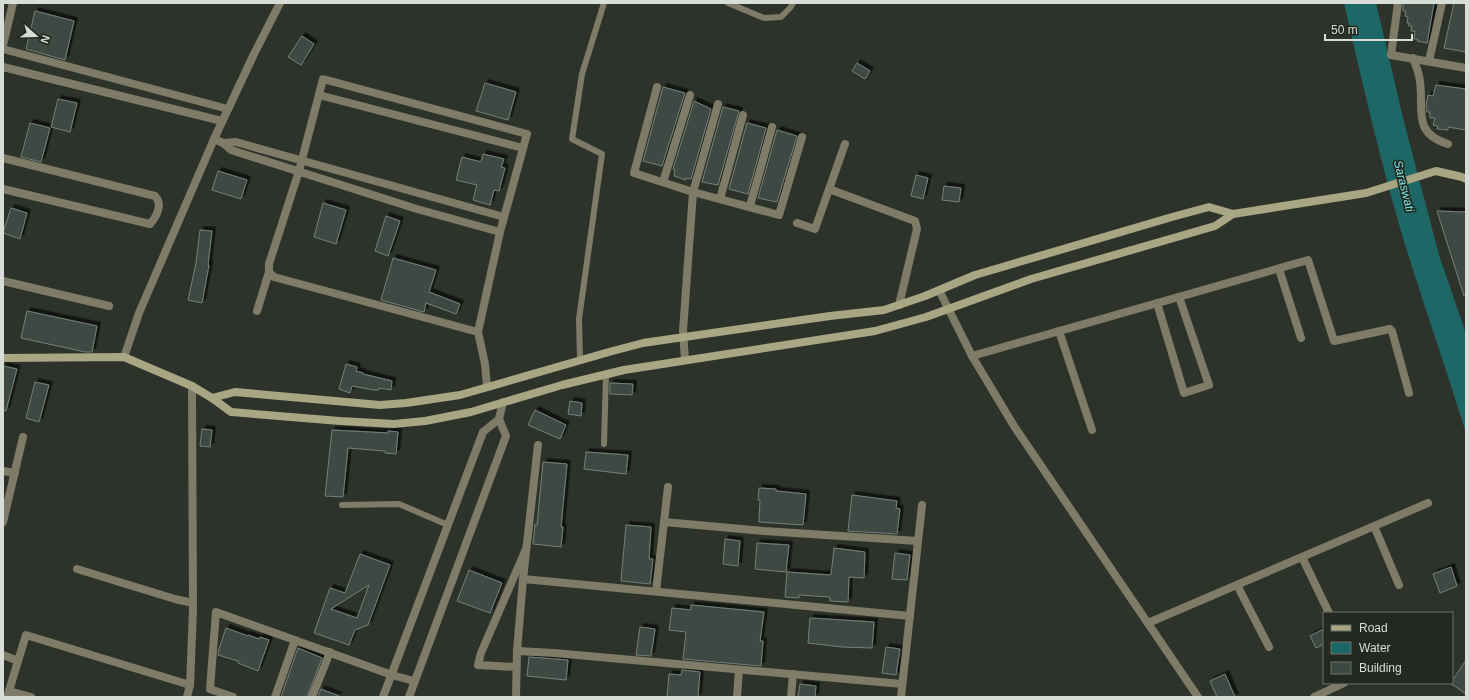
<svg xmlns="http://www.w3.org/2000/svg" width="1469" height="700" viewBox="0 0 1469 700" font-family="Helvetica,sans-serif">
	<defs>
		<filter id="shadow"><feDropShadow dx="3.5" dy="-3.5" stdDeviation="0" flood-color="#0009"/></filter>
	</defs>
	<rect width="100%" height="100%" fill="#2d332a"/>
	<path fill="#1e6767" d="M1344 3H1376L1404 122 1439 255 1466 334V433C1446 368 1423 303 1403 238 1380 160 1362 82 1344 3Z"/>
	<g fill="#3c4842" stroke="#74817b" fill-rule="evenodd" filter="url(#shadow)">
		<path d="M1403 3H1434L1427 43 1417 41 1418 39H1414L1415 31H1411L1412 26H1409V23H1407L1408 17 1405 16 1406 11H1403Z"/>
		<path d="M1454 3H1466V52L1444 48Z"/>
		<path d="M35 11 74 21 65 60 26 49Z"/>
		<path d="M302 36 314 44 301 65 288 57Z"/>
		<path d="M857 63 870 71 865 79 852 71Z"/>
		<path d="M485 83 516 92 508 120 476 111Z"/>
		<path d="M1436 85 1466 89V130L1448 127V130L1437 129 1438 126 1433 125 1435 118H1430V112H1427L1426 105 1428 95 1433 96Z"/>
		<path d="M663 87 685 93 662 166 643 161Z"/>
		<path d="M58 99 77 103 70 132 51 127Z"/>
		<path d="M694 101 711 109 691 179 686 178V180L674 176 675 170 673 169Z"/>
		<path d="M723 107 739 111 718 185 702 182Z"/>
		<path d="M30 123 50 128 41 162 21 157Z"/>
		<path d="M747 123 766 128 748 194 729 189Z"/>
		<path d="M777 130 797 136 777 202 758 198Z"/>
		<path d="M483 154 504 159 501 167 505 168 499 191 494 190 490 205 473 200 477 185 456 180 462 157 481 162Z"/>
		<path d="M218 171 247 180 241 199 212 190Z"/>
		<path d="M916 175 928 178 923 199 911 196Z"/>
		<path d="M944 186 961 188 959 202 942 200Z"/>
		<path d="M323 203 346 210 336 244 314 237Z"/>
		<path d="M11 208 27 213 20 239 3 233Z"/>
		<path d="M1437 211 1466 212V295L1464 296Z"/>
		<path d="M386 216 400 221 388 256 375 251Z"/>
		<path d="M200 230 212 231 208 265H209L202 303 188 300 196 263Z"/>
		<path d="M393 258 436 270 429 292 460 304 456 314 426 303 424 312 381 300Z"/>
		<path d="M27 311 97 326 92 352H85L21 338Z"/>
		<path d="M346 364 357 367 356 371 363 373V374L392 381 391 390 379 388V390H374L352 386 350 393 339 389Z"/>
		<path d="M3 366 17 369 6 411 3 410Z"/>
		<path d="M35 382 49 385 39 422 26 418Z"/>
		<path d="M610 383 633 384 632 395 610 394Z"/>
		<path d="M570 401 582 403 581 416 568 414Z"/>
		<path d="M535 410 566 425 560 439 528 425Z"/>
		<path d="M202 429 212 430 210 447 200 446Z"/>
		<path d="M332 430 388 433V431L398 432 396 454 385 453V451L348 448 343 497 325 496Z"/>
		<path d="M586 452 628 455 626 474 584 469Z"/>
		<path d="M543 462 567 464 561 527H563L561 547 533 544 535 524 537 525Z"/>
		<path d="M759 488 776 489V491L806 494 803 525 759 522 760 500H758Z"/>
		<path d="M852 495 897 501 896 508 900 509 897 534 848 531Z"/>
		<path d="M626 525 651 527 649 559H653L650 584 621 581Z"/>
		<path d="M725 539 740 541 738 566 723 564Z"/>
		<path d="M757 543 789 545 786 572 755 569Z"/>
		<path d="M834 548 865 552 864 578 849 577 848 602 830 601V597L799 595V598L785 597 787 572 831 575Z"/>
		<path d="M895 553 910 555 907 580 892 579Z"/>
		<path d="M360 554 390 565 368 625 355 630 349 645 314 633 330 588 345 593ZM369 585 357 618 331 609 353 595Z"/>
		<path d="M1451 567 1457 586 1440 593 1433 574Z"/>
		<path d="M469 570 502 583 490 613 457 601Z"/>
		<path d="M691 605 764 612 760 641H763L761 666 683 659 686 632 669 630 672 608 691 610Z"/>
		<path d="M810 618 874 622 872 648 842 647 808 643Z"/>
		<path d="M640 627 655 629 651 656 636 655Z"/>
		<path d="M226 628 248 636V635L259 639 260 637 269 640 258 671 238 663V661L218 655 219 649Z"/>
		<path d="M1324 629V644L1316 648 1310 636Z"/>
		<path d="M886 647 900 649 896 675 882 673Z"/>
		<path d="M298 648 322 658 307 697H281Z"/>
		<path d="M529 657 568 660 566 680 527 676Z"/>
		<path d="M1466 660V694L1450 683H1452V681Z"/>
		<path d="M682 670 700 672 698 697H667L669 674 681 675Z"/>
		<path d="M1225 674 1235 697H1217L1210 681Z"/>
		<path d="M800 684 816 686 815 697H798Z"/>
		<path d="M321 689 339 696V697H318Z"/>
	</g>
	<g fill="none" stroke-linecap="round" stroke-linejoin="round">
		<g stroke="#7e7c67" stroke-width="6">
			<path d="M728 3 764 18 781 17 790 8 793 3"/>
			<path d="M580 360 579 319 602 154 572 139 582 74 604 3"/>
			<path d="M604 444 606 374"/>
			<path d="M342 505 399 504 448 525"/>
		</g>
		<g stroke="#7e7c67" stroke-width="8">
			<path d="M1398 3 1391 55 1466 68"/>
			<path d="M3 45 13 3"/>
			<path d="M3 49 228 109"/>
			<path d="M1413 58C1415 64 1418 70 1419 76 1426 105 1409 132 1448 144"/>
			<path d="M1429 61 1442 3"/>
			<path d="M3 67 222 121"/>
			<path d="M657 87 634 173 693 192 779 215 802 137"/>
			<path d="M319 95 523 148"/>
			<path d="M214 139 223 143 231 150 417 209 500 232"/>
			<path d="M223 143 236 142 504 217"/>
			<path d="M3 158 155 196C163 204 157 216 150 224L3 189"/>
			<path d="M663 182 690 95"/>
			<path d="M829 189 915 221 917 229 899 305"/>
			<path d="M720 199 743 115"/>
			<path d="M750 206 772 127"/>
			<path d="M797 223 815 229 845 144"/>
			<path d="M1279 269 1301 338"/>
			<path d="M3 281 109 306"/>
			<path d="M939 290 972 356 1014 426 1198 697"/>
			<path d="M1157 303 1184 393 1209 385 1179 297"/>
			<path d="M257 311 269 272"/>
			<path d="M1059 331 1092 430"/>
			<path d="M478 332 500 232 527 134 323 79 299 171 269 264V272L274 277 478 332 485 364 487 387"/>
			<path d="M972 356 1308 260 1334 341 1390 329 1392 331 1409 393"/>
			<path d="M124 357 139 313 214 139 254 54 280 3"/>
			<path d="M685 360 683 331 693 192 718 104"/>
			<path d="M3 471 15 473"/>
			<path d="M3 522 23 437"/>
			<path d="M664 522 764 531 918 541"/>
			<path d="M1374 526 1399 585"/>
			<path d="M1302 557 1329 613"/>
			<path d="M77 569 175 599 193 603"/>
			<path d="M523 579 538 445"/>
			<path d="M1237 585 1269 647"/>
			<path d="M656 591 668 487"/>
			<path d="M1148 623 1428 503"/>
			<path d="M517 651 523 579 910 616"/>
			<path d="M3 655 18 661 26 635 190 685 187 697"/>
			<path d="M516 667 478 665 481 653 526 549"/>
			<path d="M190 685 193 609 192 386"/>
			<path d="M9 691 18 661"/>
			<path d="M7 697 9 691 31 697"/>
			<path d="M233 697 210 689 216 612 392 675 414 681"/>
			<path d="M275 697 295 640"/>
			<path d="M312 697 330 652"/>
			<path d="M383 697 483 432 499 419 503 402"/>
			<path d="M409 697 506 436 499 419"/>
			<path d="M516 697 517 651 554 653 902 684"/>
			<path d="M737 697 739 670"/>
			<path d="M791 697 793 674"/>
			<path d="M901 697 922 505"/>
			<path d="M1314 697 1344 683"/>
		</g>
		<g stroke="#a9a684" stroke-width="8">
			<path d="M3 358 124 357 192 386 212 398 231 412 340 421 394 424 425 421 471 412 562 385 624 370 875 331 926 317 1031 279 1215 226 1233 214"/>
			<path d="M212 398 235 392 380 405 406 403 460 395 609 352 643 343 830 316 884 310 925 296 975 275 1172 217 1209 207 1233 214 1366 193 1436 171 1462 177 1466 179"/>
		</g>
	</g>
	<g text-anchor="middle" dominant-baseline="central" stroke-width="3.5" stroke-linejoin="round" paint-order="stroke">
		<g font-size="12" font-style="italic" fill="#77e3e3" stroke="#232920">
			<text transform="translate(1404 186) rotate(76)">Saraswati</text>
		</g>
	</g>
	<rect width="1469" height="700" fill="none" stroke="#d9ddd7" stroke-width="8"/>
	<rect x="1323" y="612" width="130" height="72" fill="#232920" stroke="#6c7169"/>
	<rect x="1331" y="625" width="20" height="6" fill="#a9a684" stroke="#6c7169"/>
	<text x="1359" y="632" font-size="12" fill="#d9ddd7">Road</text>
	<rect x="1331" y="642" width="20" height="12" fill="#1e6767" stroke="#6c7169"/>
	<text x="1359" y="652" font-size="12" fill="#d9ddd7">Water</text>
	<rect x="1331" y="662" width="20" height="12" fill="#3c4842" stroke="#6c7169"/>
	<text x="1359" y="672" font-size="12" fill="#d9ddd7">Building</text>
	<g transform="translate(36 36) rotate(110)" stroke="#232920" stroke-width="3" paint-order="stroke">
	<path d="M0-3L7 15L0 10L-7 15Z" fill="#d9ddd7"/>
	<text y="-6" font-size="11" font-weight="bold" text-anchor="middle" fill="#d9ddd7">N</text>
	</g>
	<path d="M1325 34v6h87v-6" fill="none" stroke="#d9ddd7" stroke-width="2"/>
	<text x="1331" y="34" font-size="12" fill="#d9ddd7" stroke="#232920" stroke-width="3" paint-order="stroke">50 m</text>
</svg>
